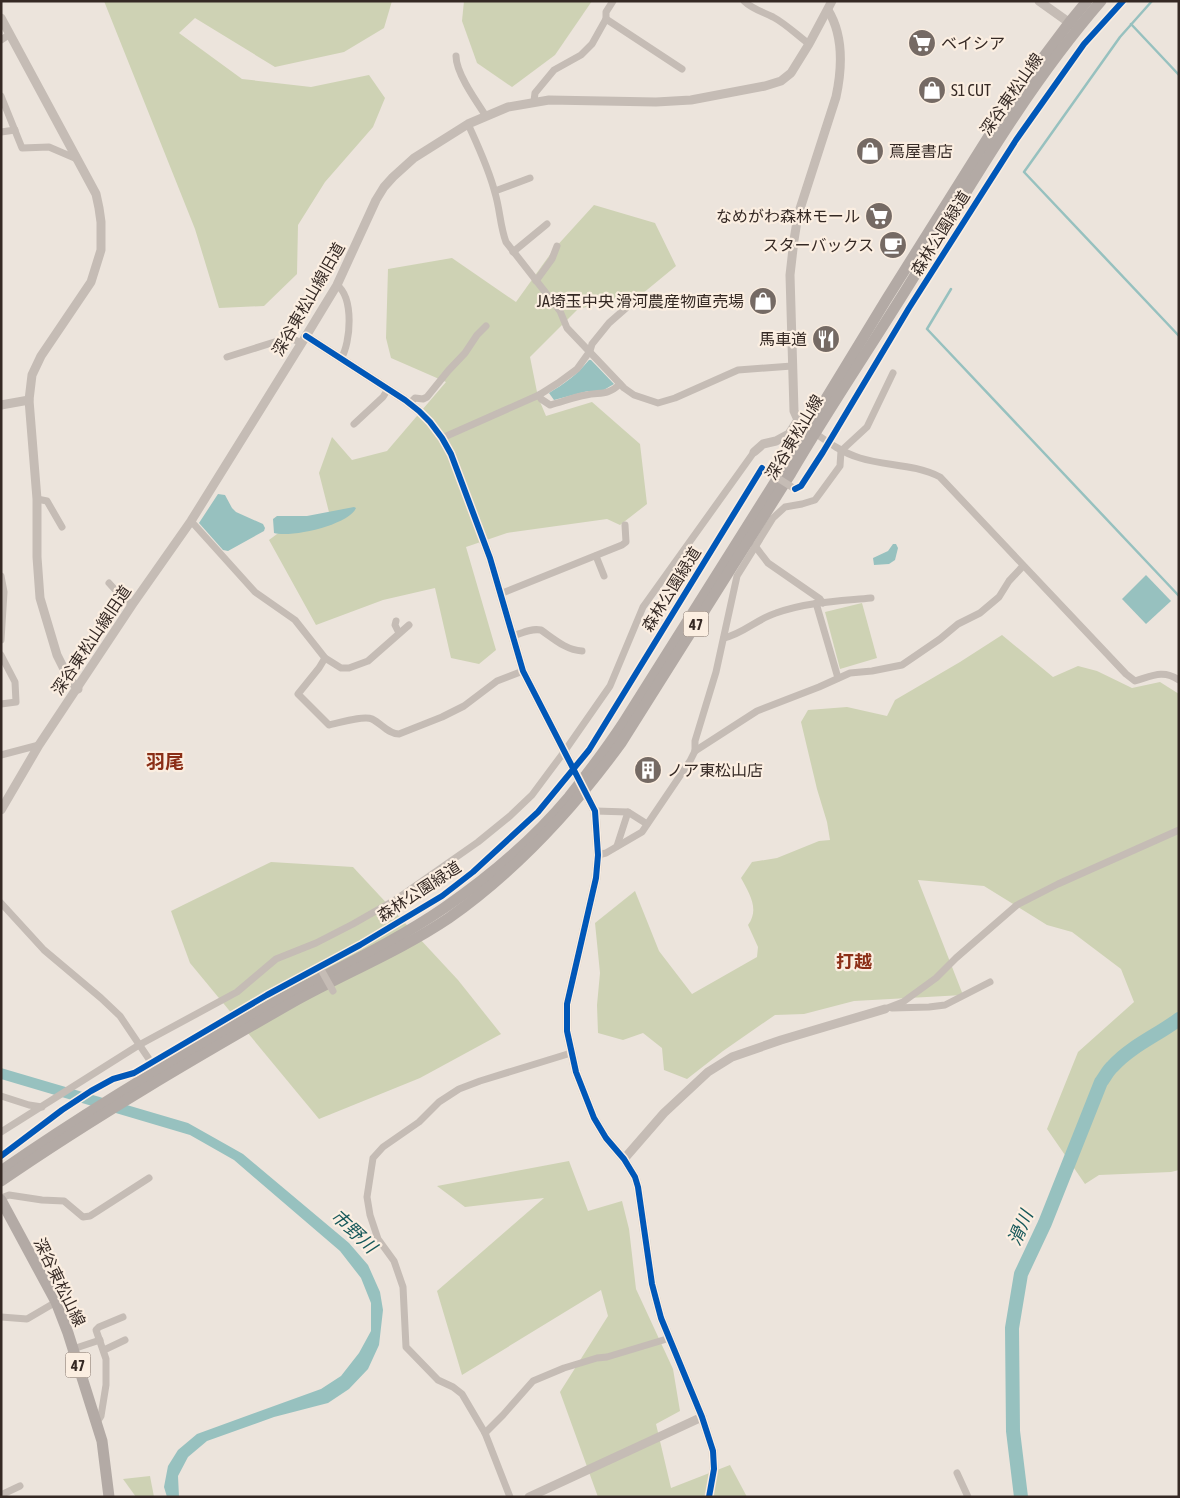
<svg xmlns="http://www.w3.org/2000/svg" width="1180" height="1498" viewBox="0 0 1180 1498" font-family="'Asap Condensed','Noto Sans JP',sans-serif">
	<rect width="100%" height="100%" fill="#ece4dc"/>
	<g fill="#ced2b4">
		<path d="M104 1H392L384 28 344 52 275 67 195 18 179 33 242 79 311 87 369 75 385 98 373 127 325 182 298 225 297 274 264 306 219 308 195 229Z"/>
		<path d="M464 1H592L555 55 512 87 477 63 462 21Z"/>
		<path d="M594 205 655 223 676 266 642 294 578 309 530 357 538 397 546 416 592 402 640 444 647 504 620 525 607 519 507 533 466 547 496 650 479 664 451 658 435 588 383 600 316 625 269 540 289 525 331 520 319 473 332 437 352 460 387 451 446 382 391 358 386 338 388 269 452 258 516 302 554 249Z"/>
		<path d="M862 603 877 658 840 669 825 612Z"/>
		<path d="M1002 635 1053 677 1078 666 1097 671 1132 688 1160 682 1179 694V1170L1171 1172 1099 1175 1085 1184 1047 1129 1078 1052 1134 1002 1121 969 1072 932 1047 925 984 886 918 880 963 995 854 1001 804 1014 775 1015 723 1051 687 1079 664 1070 662 1048 643 1033 623 1040 598 1033 597 1005 600 973 595 923 635 891 659 951 692 994 757 957 758 947 748 925C760 909 749 893 741 878L752 862 777 858 819 841 830 840 827 822 817 789 801 722 808 710 847 707 887 716 895 700 960 662Z"/>
		<path d="M271 862 353 867 458 980 501 1034 420 1078 319 1119 190 963 171 911Z"/>
		<path d="M569 1161 588 1211 622 1201 629 1229 636 1289 673 1369 680 1411 656 1424 671 1488 730 1465 747 1497H598L560 1392 608 1316 601 1290 462 1375 437 1291 544 1198 465 1207 437 1186Z"/>
		<path d="M150 1476 154 1497H136L123 1479Z"/>
	</g>
	<g fill="#97c1bf">
		<path d="M589 360H591L614 384 602 391H588L554 400 549 393C564 384 577 375 589 360Z"/>
		<path d="M218 494 225 495 232 508 236 512 263 524 265 528 264 531 228 551 223 550 199 523 216 497Z"/>
		<path d="M354 507 356 508C349 525 291 538 274 533L273 519 277 516H307Z"/>
		<path d="M893 544H896L898 548 895 560 889 564 874 565 873 558 888 551Z"/>
		<path d="M1146 575 1171 601 1146 624 1122 599Z"/>
		<path d="M1 1068 188 1123 243 1154 349 1243 368 1265 380 1292 383 1310 379 1345 368 1369 349 1389 328 1403 274 1417 207 1441 188 1457 178 1476 179 1497H167L164 1487 168 1466 178 1450 197 1434 321 1389 341 1376 359 1353 371 1331V1303L361 1278 340 1251 234 1160 190 1135 1 1079Z"/>
	</g>
	<g fill="none" stroke-linecap="round" stroke-linejoin="round">
		<g stroke="#97c1bf" stroke-width="2.5">
			<path d="M1152 1 1120 37 1024 172 1179 336"/>
			<path d="M1131 24 1179 75"/>
			<path d="M951 289 927 329 1179 596"/>
		</g>
		<path stroke="#97c1bf" stroke-width="14" d="M1021 1497 1013 1431 1012 1328 1021 1274 1045 1223 1101 1082C1105 1077 1108 1070 1113 1066 1131 1046 1158 1035 1179 1019"/>
		<g stroke="#c5bcb5" stroke-width="7">
			<path d="M744 1C752 9 763 12 773 17 786 24 797 35 809 44"/>
			<path d="M606 19 682 69"/>
			<path d="M1 40 10 34"/>
			<path d="M456 56C456 73 476 101 486 116"/>
			<path d="M1 96 22 148 49 147 77 159"/>
			<path d="M534 101 535 93 554 70 581 55 592 44 606 19V12L613 1"/>
			<path d="M468 124C478 146 489 169 495 193 500 209 500 226 506 242L560 311 567 328 624 388 634 395 658 403 675 398 738 370 792 366"/>
			<path d="M1 132 15 130"/>
			<path d="M495 191 530 178"/>
			<path d="M513 252 547 224"/>
			<path d="M536 281 552 259 557 246"/>
			<path d="M337 285C354 298 351 342 341 359"/>
			<path d="M559 309 566 297"/>
			<path d="M227 357 284 339 295 340 301 343"/>
			<path d="M539 395 541 399 550 405C562 402 574 397 586 395 601 392 607 396 620 384"/>
			<path d="M410 403 415 398 423 399 427 397 448 371 465 353 477 335 486 326"/>
			<path d="M354 424 383 397 388 389"/>
			<path d="M815 433C829 443 843 453 860 458 886 466 915 464 940 477L1126 674 1135 681C1152 676 1163 669 1179 680"/>
			<path d="M442 438 539 395 558 383 577 369 590 351 592 344 609 323 634 301"/>
			<path d="M37 499 47 501 62 527"/>
			<path d="M191 521 255 592 295 620 325 658 341 668H349L368 661 409 625"/>
			<path d="M755 546 768 563 820 599 823 603"/>
			<path d="M596 556 604 576"/>
			<path d="M1 576 4 592 1 640"/>
			<path d="M109 583 118 593 132 605"/>
			<path d="M500 594 622 545 626 542 625 525"/>
			<path d="M816 603 838 678"/>
			<path d="M396 621 395 625 399 633"/>
			<path d="M513 636C522 633 531 628 541 630 554 639 566 650 582 651"/>
			<path d="M724 638C743 634 757 619 776 613 806 602 840 601 871 598"/>
			<path d="M1 655 15 682 16 702 1 704"/>
			<path d="M325 658 319 668 298 694 329 725C339 723 364 715 372 719 382 724 388 734 399 734L442 717 464 706 497 681 523 671"/>
			<path d="M695 751 757 711 819 687 850 673 872 671 902 665 940 639 958 624 980 613 999 597 1009 581 1023 566"/>
			<path d="M1 755 39 745"/>
			<path d="M595 811 628 812 647 824"/>
			<path d="M617 846 628 812"/>
			<path d="M598 855 606 853 642 832 690 761 695 751V741L716 672 737 576 773 518 785 507 802 504 815 500 821 492 840 466 841 451 867 427 893 373"/>
			<path d="M1 903 44 950 101 998 120 1016 157 1071"/>
			<path d="M892 1008 929 1007 945 1005 990 982"/>
			<path d="M885 1009 903 1002 936 978 956 958 1017 905 1058 884 1179 830"/>
			<path d="M1 1096 29 1105 42 1107"/>
			<path d="M1 1132 139 1045 237 992 276 959 316 943 353 924 395 900 478 842 510 816 532 795 564 752 610 686 643 607 754 452"/>
			<path d="M1 1198 9 1195 42 1200 64 1201 83 1217 90 1216 149 1178"/>
			<path d="M1 1317 27 1319 56 1302"/>
			<path d="M73 1349 100 1340"/>
			<path d="M104 1350 125 1340"/>
			<path d="M97 1422 101 1416 106 1385V1359L96 1330 99 1327 123 1317"/>
			<path d="M485 1433 503 1415 533 1381 564 1368 597 1358 607 1357 670 1338"/>
			<path d="M957 1473 968 1497"/>
			<path d="M1 1495 20 1486"/>
			<path d="M510 1497 485 1433 462 1394 453 1387 438 1380 406 1347 403 1287 394 1261 378 1239 370 1215 367 1197 373 1158 383 1147 419 1122 439 1102 459 1089 480 1081 571 1053"/>
		</g>
		<g stroke="#c5bcb5" stroke-width="9">
			<path d="M1039 1 1074 26"/>
			<path d="M1 18 89 181 96 194 99 208 101 222V250L91 282 41 356 32 375 29 400 37 499V557L40 598 57 655 68 677 78 689"/>
			<path d="M306 336 405 400 419 411 430 422 442 438 451 454 490 558 523 671 595 811 598 855 596 878 567 1004V1031L576 1072 594 1118 606 1138 624 1159 635 1177 638 1187 652 1284 661 1318 702 1417 713 1451 714 1469 709 1497"/>
			<path d="M1 405 29 400"/>
			<path d="M813 432 798 420 794 411 790 275 794 240 798 215 836 97C842 69 844 36 828 10"/>
			<path d="M754 452 763 444 776 441 789 434 798 420"/>
			<path d="M1 810 39 745 132 605 191 521 306 336 337 285 376 200 384 187 393 177 414 158 468 124 508 107 549 100 656 102 691 100 765 86 781 81 791 73 809 44 832 1"/>
			<path d="M624 1159 664 1113 708 1072 732 1057 781 1040 885 1009"/>
			<path d="M529 1497 702 1417"/>
		</g>
		<g stroke="#b3aaa5" stroke-width="11">
			<path d="M1 1171C86 1112 174 1059 263 1009 323 975 387 947 444 908 489 877 533 840 569 797 588 773 607 748 624 722L782 471 886 300 1001 117 1042 59 1069 23 1087 1"/>
			<path d="M1 1181C94 1117 195 1058 293 1002 345 973 400 951 449 918 517 870 573 809 621 743L791 473C832 403 878 336 920 267 976 176 1030 83 1101 1"/>
			<path d="M1 1200 56 1302 68 1333 102 1441 109 1497"/>
		</g>
		<g stroke="#c5bcb5" stroke-width="7">
			<path d="M762 468 795 489"/>
			<path d="M319 966 333 991"/>
		</g>
		<g stroke="#fbeee1" stroke-width="9">
			<g id="cycleway">
				<path d="M306 336 405 400 419 411 430 422 442 438 451 454 490 558 523 671 595 811 598 855 596 878 567 1004V1031L576 1072 594 1118 606 1138 624 1159 635 1177 638 1187 652 1284 661 1318 702 1417 713 1451 714 1469 709 1497"/>
				<path d="M795 489 801 486 823 452 909 308 1016 140 1084 44 1123 1"/>
				<path d="M1 1156 62 1110 91 1091 113 1079 134 1073 267 995 360 945 442 896 473 872 538 812 589 750 762 468"/>
			</g>
		</g>
		<use href="#cycleway" stroke="#0057b8" stroke-width="6"/>
	</g>
	<defs>
		<g id="supermarket-disc" transform="scale(1.4375)"><circle r="9.5" fill="#756a64" stroke="#fbeee1"/><path d="M-6-5.5h2.5l.6 2H6L4.5 2H-2.5L-4.4-4H-6ZM-1.5 3.2a1.3 1.3 0 1 0 .1 0ZM3 3.2a1.3 1.3 0 1 0 .1 0Z" fill="#fff"/></g>
		<g id="shop-disc" transform="scale(1.4375)"><circle r="9.5" fill="#756a64" stroke="#fbeee1"/><path d="M-5-2.5h2.3a2.7 3.5 0 0 1 5.4 0H5L5.5 6h-11ZM-1.5-2.5h3a1.5 2.3 0 0 0-3 0Z" fill="#fff"/></g>
		<g id="cafe-disc" transform="scale(1.4375)"><circle r="9.5" fill="#756a64" stroke="#fbeee1"/><path d="M-5.5-4.5H6V0H3Q3 3.5 0 3.5H-2.5Q-5.5 3.5-5.5 0ZM3-3.2v2h1.7v-2ZM-6 4.5H4V6H-6Z" fill="#fff"/></g>
		<g id="restaurant-disc" transform="scale(1.4375)"><circle r="9.5" fill="#756a64" stroke="#fbeee1"/><path d="M-5-6h1v4h1v-4h1v4h1v-4h1v5L-1.5 .5V6h-2V.5L-5-1ZM5-6V6H3V1.5H1.5Q1.5-4 5-6Z" fill="#fff"/></g>
		<g id="building-disc" transform="scale(1.4375)"><circle r="9.5" fill="#756a64" stroke="#fbeee1"/><path d="M-4-6H4V6H1V3H-1V6H-4ZM-2.5-4.3h1.7v1.8h-1.7ZM.8-4.3h1.7v1.8H.8ZM-2.5-1h1.7V.8h-1.7ZM.8-1h1.7V.8H.8Z" fill="#fff"/></g>
	</defs>
	<g fill-rule="evenodd">
		<use href="#supermarket-disc" x="922" y="43"/>
		<use href="#shop-disc" x="932" y="90"/>
		<use href="#shop-disc" x="870" y="151"/>
		<use href="#supermarket-disc" x="879" y="216"/>
		<use href="#cafe-disc" x="893" y="245"/>
		<use href="#shop-disc" x="763" y="301"/>
		<use href="#restaurant-disc" x="826" y="339"/>
		<use href="#building-disc" x="648" y="770"/>
	</g>
	<g text-anchor="middle" dominant-baseline="central" stroke-width="4.5" stroke-linejoin="round" paint-order="stroke">
		<g fill="#fbeee1" stroke="#70645d" stroke-width="1">
			<rect x="683.5" y="611.5" width="25" height="25" rx="4"/>
			<rect x="65.5" y="1352.5" width="25" height="25" rx="4"/>
		</g>
		<g font-size="15" font-weight="bold" fill="#352924">
			<text x="696" y="624">47</text>
			<text x="78" y="1365">47</text>
		</g>
		<g font-size="16" fill="#352924" stroke="#fbeee1" text-anchor="start">
			<text x="941" y="43">ベイシア</text>
			<text x="951" y="90">S1 CUT</text>
			<text x="889" y="151">蔦屋書店</text>
			<text x="860" y="216" text-anchor="end">なめがわ森林モール</text>
			<text x="874" y="245" text-anchor="end">スターバックス</text>
			<text x="744" y="301" text-anchor="end">JA埼玉中央 滑河農産物直売場</text>
			<text x="807" y="339" text-anchor="end">馬車道</text>
			<text x="667" y="770">ノア東松山店</text>
		</g>
		<g font-size="16" fill="#352924" stroke="#fbeee1">
			<text transform="translate(1011 94) rotate(-55)">深谷東松山線</text>
			<text transform="translate(940 233) rotate(-58)">森林公園緑道</text>
			<text transform="translate(308 299) rotate(-60)">深谷東松山線旧道</text>
			<text transform="translate(794 437) rotate(-59)">深谷東松山線</text>
			<text transform="translate(671 589) rotate(-58)">森林公園緑道</text>
			<text transform="translate(91 640) rotate(-56)">深谷東松山線旧道</text>
			<text transform="translate(419 891) rotate(-33)">森林公園緑道</text>
			<text transform="translate(60 1282) rotate(64)">深谷東松山線</text>
		</g>
		<g font-size="18" font-weight="bold" fill="#8b2e16" stroke="#fbeee1">
			<text x="854" y="961">打越</text>
		</g>
		<g font-size="18" font-style="italic" fill="#16585a" stroke="#fbeee1">
			<text transform="translate(1020 1228) rotate(-67)">滑川</text>
			<text transform="translate(354 1231) rotate(43)">市野川</text>
		</g>
		<g font-size="19" font-weight="bold" fill="#8b2e16" stroke="#fbeee1">
			<text x="165" y="761">羽尾</text>
		</g>
	</g>
	<rect width="1180" height="1498" fill="none" stroke="#352924" stroke-width="5"/>
</svg>
